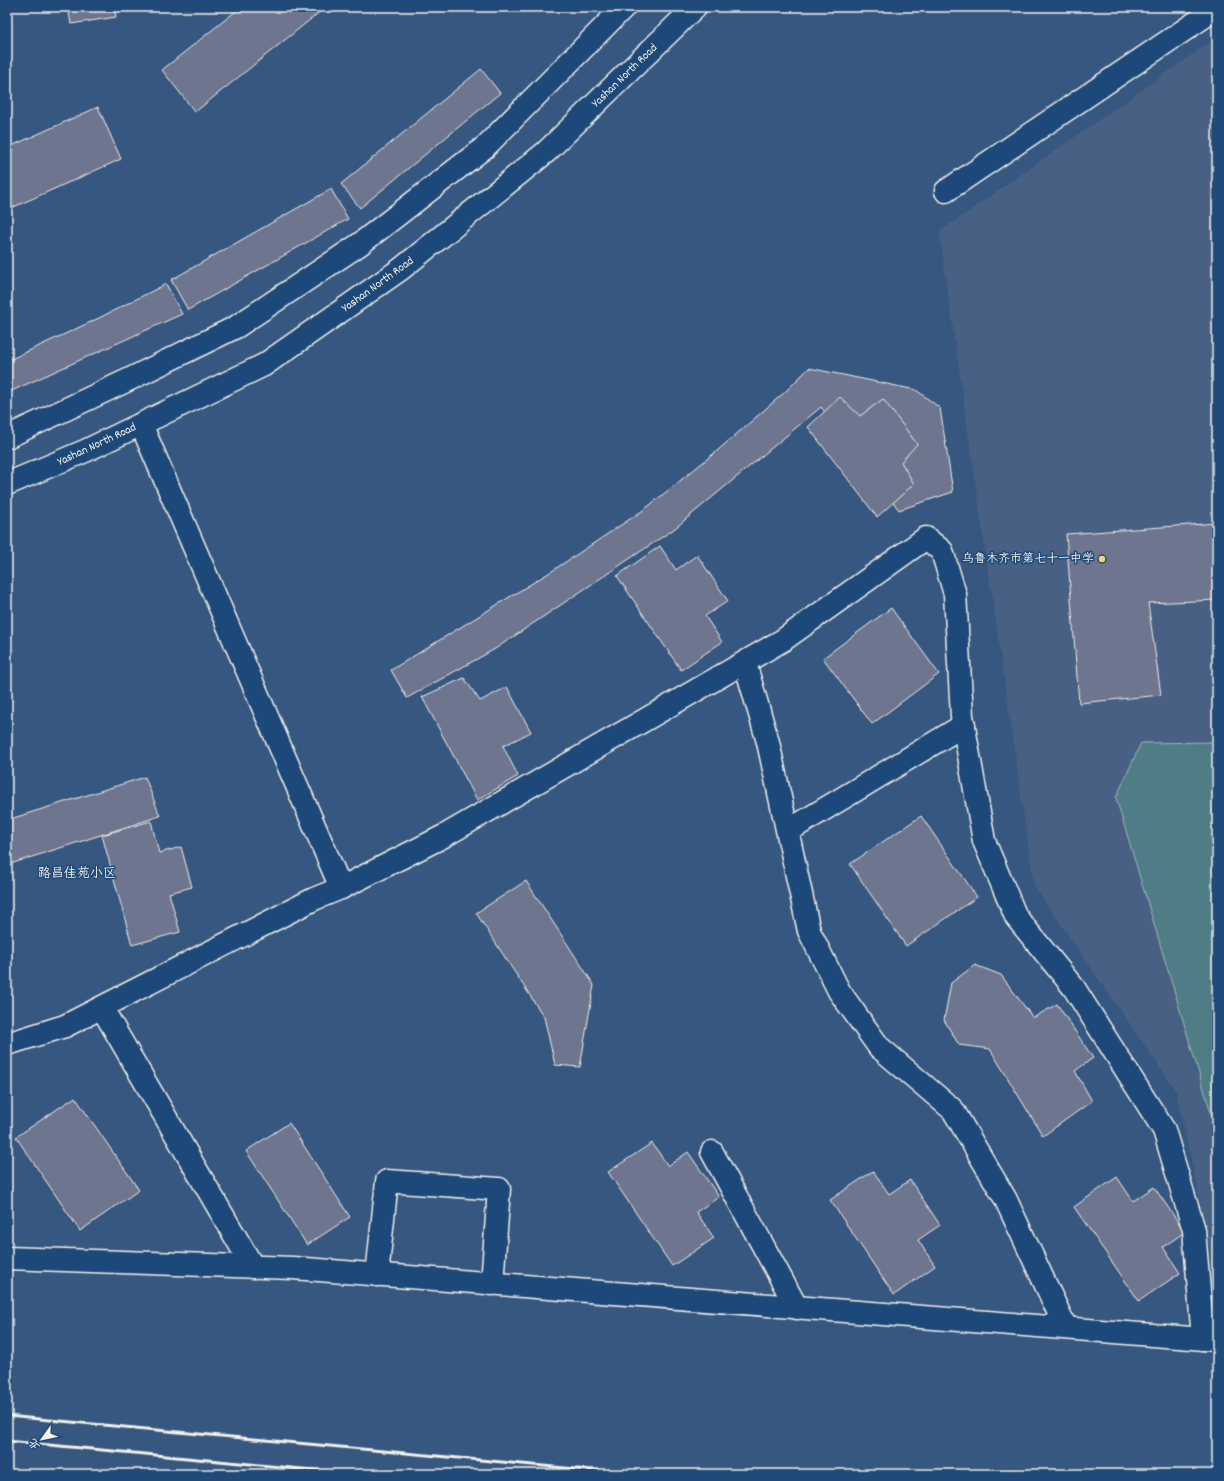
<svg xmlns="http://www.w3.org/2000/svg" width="1224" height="1481" viewBox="0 0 1224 1481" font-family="Dekko,'LXGW WenKai TC',sans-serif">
	<rect width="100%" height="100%" fill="#365780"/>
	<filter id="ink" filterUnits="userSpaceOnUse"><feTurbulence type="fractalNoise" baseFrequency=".025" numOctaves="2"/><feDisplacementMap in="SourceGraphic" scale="8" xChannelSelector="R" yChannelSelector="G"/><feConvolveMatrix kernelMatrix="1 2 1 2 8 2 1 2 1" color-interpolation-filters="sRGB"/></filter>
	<g filter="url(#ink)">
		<path fill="#466084" d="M1217 37V1280L1176 1091 1034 886 939 232Z"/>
		<path fill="#507d86" stroke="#a2b7b7" d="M1217 742V1133L1116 798 1141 743Z"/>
		<g fill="#6d748f" stroke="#f4f1e8">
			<path d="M68 7H114L116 17 71 24Z"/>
			<path d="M241 7H326L195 112 162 70Z"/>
			<path d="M481 69 500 93 360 208 341 184Z"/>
			<path d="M98 107 121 159 7 210V148Z"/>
			<path d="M331 189 348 219 188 310 171 280Z"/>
			<path d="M166 284 182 314 7 393V361L97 319Z"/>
			<path d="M809 368 916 390 940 408 953 492 899 510 821 407 674 529 495 649 407 698 391 670 552 571 645 509 717 451 785 392Z"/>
			<path d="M840 397 860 416 883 399 917 444 901 462 914 484 877 517 808 427Z"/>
			<path d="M1217 523V600L1148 603 1161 695 1079 703 1066 534Z"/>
			<path d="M660 546 676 570 697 555 728 601 705 616 722 642 681 670 617 576Z"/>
			<path d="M891 608 939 674 872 724 823 658Z"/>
			<path d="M464 678 480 701 507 687 531 732 503 746 518 776 477 800 422 697Z"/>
			<path d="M145 777 160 816 7 865V820Z"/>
			<path d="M921 816 977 897 906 946 850 864Z"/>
			<path d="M151 821 159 853 181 847 192 887 169 893 180 932 132 945 102 835Z"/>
			<path d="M526 881 594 985 580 1067 555 1065 544 1017 476 913Z"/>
			<path d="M975 965 1001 975 1033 1018 1057 1004 1093 1058 1075 1071 1092 1101 1043 1136 990 1049 959 1045 944 1020 951 983Z"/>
			<path d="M75 1097 139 1190 80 1231 16 1137Z"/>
			<path d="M289 1123 350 1217 307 1245 246 1151Z"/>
			<path d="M652 1143 668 1166 688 1152 719 1197 696 1212 714 1238 672 1266 608 1172Z"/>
			<path d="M873 1171 889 1194 910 1180 940 1225 918 1240 935 1266 894 1295 830 1200Z"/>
			<path d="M1117 1177 1133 1201 1154 1187 1185 1232 1163 1247 1180 1273 1139 1301 1074 1207Z"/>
		</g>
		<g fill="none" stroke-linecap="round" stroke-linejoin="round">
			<g stroke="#f4f1e8" stroke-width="25">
				<g id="minor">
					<path d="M946 191 1217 8"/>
					<path d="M141 424 341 888"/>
					<path d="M745 663 768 742 809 931 839 991 879 1047 953 1110 1005 1198 1066 1328"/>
					<path d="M788 831 964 725"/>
					<path d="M102 1008 253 1267"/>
					<path d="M7 1044 65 1026 314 899 341 888 444 836 783 640 926 538 942 551 955 594 962 716 984 841 1016 917 1074 988 1164 1130 1194 1230 1203 1339"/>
					<path d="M712 1152 797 1308"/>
					<path d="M7 1258 293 1268 1217 1340"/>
					<path d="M377 1275 387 1181 499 1189 492 1284"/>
				</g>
			</g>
			<g stroke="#f4f1e8" stroke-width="25">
				<g id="major">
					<path d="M7 437 126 381 236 327 360 244 485 147 624 7"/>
					<path d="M7 484 85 451 264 365 401 269 546 152 695 7"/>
				</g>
			</g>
			<use href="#minor" stroke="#1f4a7a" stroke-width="22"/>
			<use href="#major" stroke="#1f4a7a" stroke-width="22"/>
			<g stroke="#f4f1e8" stroke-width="3">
				<path d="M7 1416 630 1474"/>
				<path d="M7 1441 355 1474"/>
			</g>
		</g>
	</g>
	<circle fill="#ffd166" stroke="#1f4a7a" stroke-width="1.5" cx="1102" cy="559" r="4"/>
	<g text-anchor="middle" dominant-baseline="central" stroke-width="3" stroke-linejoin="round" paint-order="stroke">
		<g font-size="12" fill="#f4f1e8" stroke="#1f4a7a">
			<text transform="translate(625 76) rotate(-44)">Yashan North Road</text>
			<text transform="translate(378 285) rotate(-36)">Yashan North Road</text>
			<text transform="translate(97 445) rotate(-25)">Yashan North Road</text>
		</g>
		<g font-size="12" fill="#f4f1e8" stroke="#1f4a7a" text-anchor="end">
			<text x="1094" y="559">乌鲁木齐市第七十一中学</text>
		</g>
		<g font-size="13" fill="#f4f1e8" stroke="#1f4a7a">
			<text x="77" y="874">路昌佳苑小区</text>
		</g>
	</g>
	<rect width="1224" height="1481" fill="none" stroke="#1f4a7a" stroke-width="24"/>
	<rect x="12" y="12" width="1200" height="1457" fill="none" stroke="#f4f1e8" stroke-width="1.5" filter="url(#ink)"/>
	<g transform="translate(42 1439) rotate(237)" stroke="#1f4a7a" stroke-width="3" paint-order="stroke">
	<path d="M0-3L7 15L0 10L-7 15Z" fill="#f4f1e8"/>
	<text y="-6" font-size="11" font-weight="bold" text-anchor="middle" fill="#f4f1e8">北</text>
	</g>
</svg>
